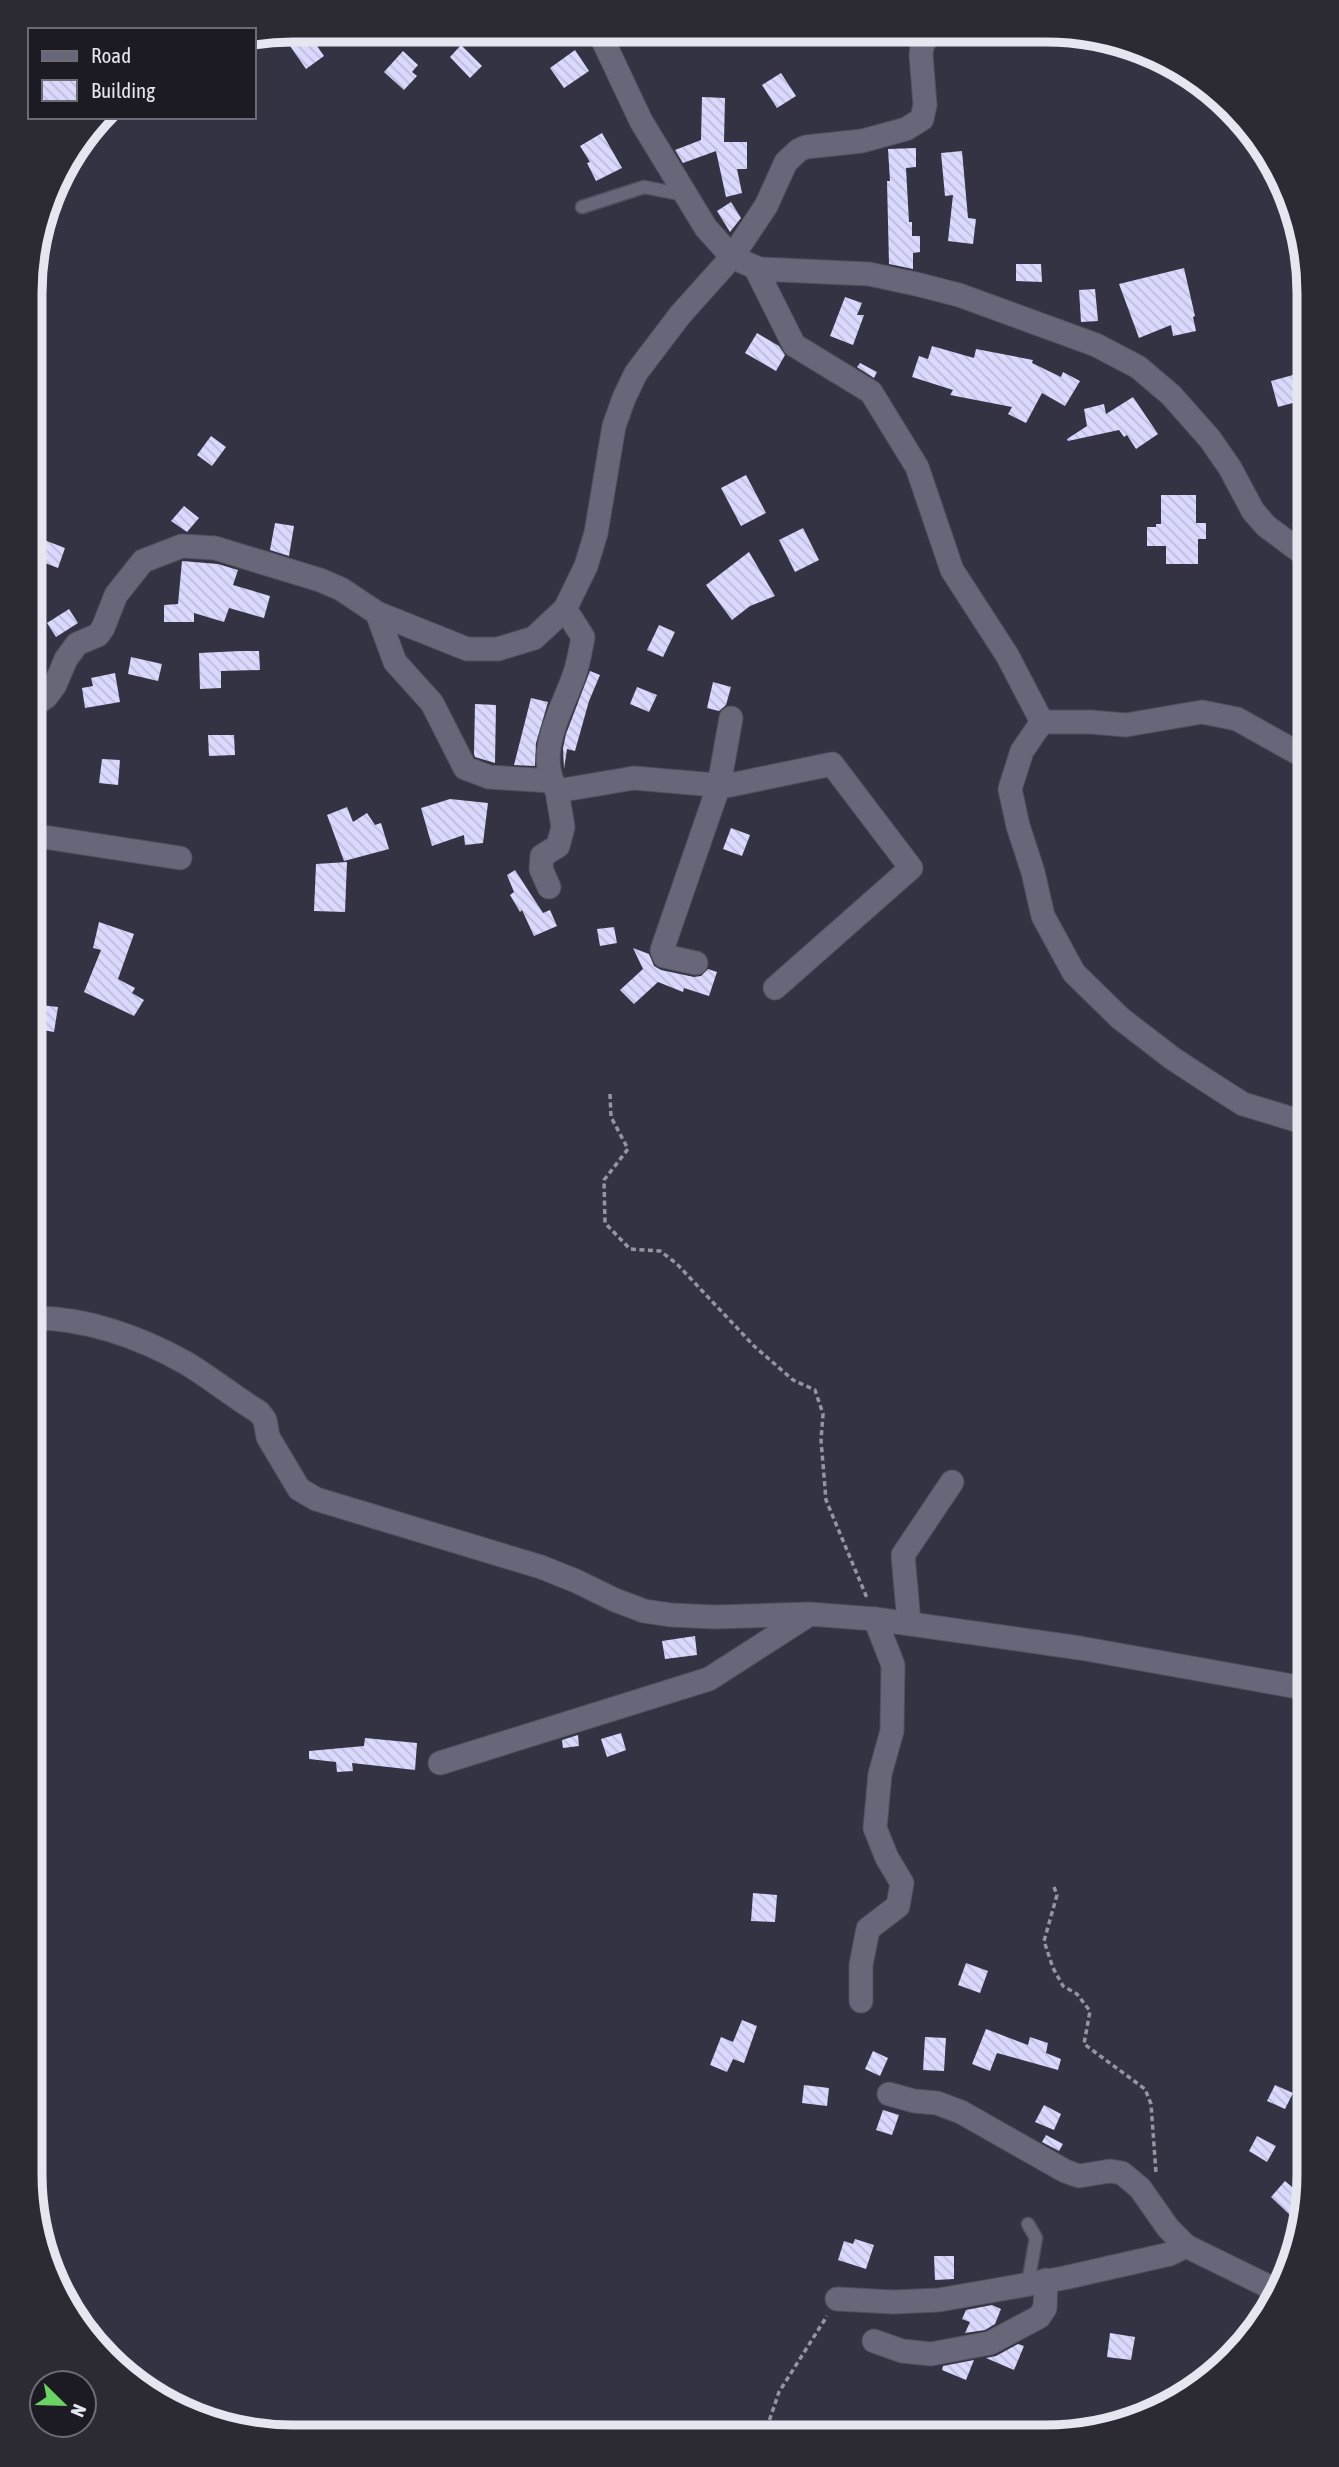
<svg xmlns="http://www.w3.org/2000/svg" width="1339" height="2467" viewBox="0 0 1339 2467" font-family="'Asap Condensed',sans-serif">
	<defs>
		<pattern id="building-back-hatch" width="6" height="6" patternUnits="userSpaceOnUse" patternTransform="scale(1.75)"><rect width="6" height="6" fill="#d9d8fd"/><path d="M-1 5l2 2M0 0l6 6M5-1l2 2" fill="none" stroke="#bbbbd9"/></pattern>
	</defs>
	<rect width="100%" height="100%" fill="#333343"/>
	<g fill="url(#building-back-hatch)">
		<path d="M308 33 324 56 306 69 290 46Z"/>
		<path d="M461 45 482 66 470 78 450 57Z"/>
		<path d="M575 50 589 71 564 88 550 68Z"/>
		<path d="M403 51 418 65 412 72 417 76 404 90 384 72Z"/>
		<path d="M781 73 796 96 777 108 762 85Z"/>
		<path d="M702 97 725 98 724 142H747V169H737L742 193 726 197 716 151 683 163 675 150 701 140Z"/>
		<path d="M602 133 622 168 596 181 587 163 590 162 580 146Z"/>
		<path d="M916 148V167L906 168 909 222H912V236H920V252L913 253V269L889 264 887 181H890L888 149Z"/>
		<path d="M962 151 968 218 976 219 973 244 948 241 953 195 945 196 941 153Z"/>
		<path d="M731 202 741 218 730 232 717 211Z"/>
		<path d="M1016 264H1041L1042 282 1016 281Z"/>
		<path d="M1184 268 1195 316 1193 317 1196 331 1173 336 1171 325 1139 338 1119 284Z"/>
		<path d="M1095 289 1098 321 1081 322 1079 290Z"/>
		<path d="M845 297 862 303 857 315H864L853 345 830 336Z"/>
		<path d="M757 333 779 346 785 355 776 371 745 353Z"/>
		<path d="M932 346 974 358 976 349 1033 360 1032 363 1061 377 1063 372 1080 381 1065 406 1042 393 1026 423 1008 414 1012 407 950 395 953 390 912 377 919 356 928 359Z"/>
		<path d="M860 363 877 372 874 378 857 367Z"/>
		<path d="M1293 375 1300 401 1278 407 1271 381Z"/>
		<path d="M1133 397 1158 434 1136 449 1127 435 1124 437 1119 430 1068 441 1067 439 1087 426 1084 409 1104 404 1106 414Z"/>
		<path d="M211 436 226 447 212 466 197 455Z"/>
		<path d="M746 475 766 513 741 526 721 488Z"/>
		<path d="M1161 495H1196V523H1206V539H1198V564H1166V546H1147V527H1156V524H1161Z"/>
		<path d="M184 506 199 518 187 532 171 521Z"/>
		<path d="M275 523 294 526 289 556 270 550Z"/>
		<path d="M803 528 819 560 795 572 779 540Z"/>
		<path d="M39 538 65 548 58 568 32 558Z"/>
		<path d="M749 552 775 596 750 606 732 620 706 585Z"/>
		<path d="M182 561 218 564 238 570 233 585 270 596 264 618 229 608 224 622 194 613V622H164V605L178 604Z"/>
		<path d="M69 609 78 623 56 637 47 623Z"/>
		<path d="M659 625 675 632 663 657 647 650Z"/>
		<path d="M240 651H259L260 670 221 671V688L200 689 199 653Z"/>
		<path d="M131 657 162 664 158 681 128 674Z"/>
		<path d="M590 671 600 675 589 701 575 751 567 749 564 769 563 748 566 734Z"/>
		<path d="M115 673 120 702 85 708 82 688 93 686 91 678Z"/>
		<path d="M713 682 731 687 726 705 719 711 707 708Z"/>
		<path d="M637 687 657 695 649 712 630 704Z"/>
		<path d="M531 698 548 702 536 743 535 766 514 765Z"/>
		<path d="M475 704 496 705 495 763 475 757 474 754Z"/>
		<path d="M208 735H234L235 755 209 756Z"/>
		<path d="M102 759 120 760 118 785 99 783Z"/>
		<path d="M450 799 488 803 483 843 465 845 464 835 432 846 421 808Z"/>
		<path d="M347 807 353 822 367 813 375 825 381 823 389 849 344 861 327 815Z"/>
		<path d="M731 828 750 835 742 856 723 849Z"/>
		<path d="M347 862 345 912 314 911 316 864Z"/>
		<path d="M515 870 543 913 550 910 557 926 534 936 522 910 520 912 510 895 514 892 507 875Z"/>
		<path d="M99 922 134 934 118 979 135 988 132 993 144 1000 134 1016 84 992 101 950 93 948Z"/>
		<path d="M614 927 617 943 600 946 597 929Z"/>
		<path d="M633 948 649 954 654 966 661 970 694 977 701 976 708 969 717 972 709 996 684 988 683 992 658 982 634 1004 620 990 643 969Z"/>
		<path d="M31 1004 58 1007 54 1032 31 1028Z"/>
		<path d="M695 1636 697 1655 665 1659 662 1641Z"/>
		<path d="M621 1733 626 1750 607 1757 601 1739Z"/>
		<path d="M578 1735 579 1746 563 1748 562 1740Z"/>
		<path d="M365 1738 417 1743 415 1770 352 1763 353 1771 337 1772 336 1762 309 1759V1751L364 1746Z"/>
		<path d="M753 1893 777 1895 775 1922 751 1921Z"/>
		<path d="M966 1963 988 1971 980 1993 958 1985Z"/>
		<path d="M742 2020 757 2026 744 2063 733 2059 727 2072 710 2065 721 2037 733 2042Z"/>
		<path d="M986 2029 1028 2045 1030 2037 1048 2043 1046 2053 1061 2059 1058 2070 997 2053 990 2071 972 2064Z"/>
		<path d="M925 2037 946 2038 944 2071 923 2070Z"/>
		<path d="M873 2051 888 2058 880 2076 865 2069Z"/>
		<path d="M804 2085 829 2088 827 2106 802 2103Z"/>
		<path d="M1275 2085 1293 2093 1285 2109 1267 2101Z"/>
		<path d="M1044 2105 1061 2114 1054 2130 1035 2122Z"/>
		<path d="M883 2110 899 2115 892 2135 876 2130Z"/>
		<path d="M1046 2135 1063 2144 1059 2151 1042 2142Z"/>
		<path d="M1257 2136 1276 2146 1267 2162 1249 2151Z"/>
		<path d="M1285 2181 1305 2198 1290 2215 1271 2197Z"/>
		<path d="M855 2239 874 2245 866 2269 838 2260 844 2241 853 2244Z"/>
		<path d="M934 2256H954V2279L935 2280Z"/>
		<path d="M992 2305 1001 2309 995 2324 985 2330 965 2333 970 2322 962 2319 966 2310Z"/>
		<path d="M1110 2333 1135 2337 1131 2360 1107 2357Z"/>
		<path d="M1018 2344 1024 2346 1014 2370 986 2358 996 2356Z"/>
		<path d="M974 2360 966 2380 942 2370 943 2366Z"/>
	</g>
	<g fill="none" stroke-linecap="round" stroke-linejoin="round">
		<g stroke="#504f5d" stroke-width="15">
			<g id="service">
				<path d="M582 207 644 187 685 195"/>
				<path d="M1028 2283 1036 2238 1028 2224"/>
			</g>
		</g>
		<g stroke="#504f5d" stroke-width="25">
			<g id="minor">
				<path d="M599 32 641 121 706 228 732 257 759 269 869 274 916 284 959 295 1096 345 1138 367 1171 395 1210 439 1230 468 1253 511 1266 526 1309 558"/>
				<path d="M755 267 794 345 871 392 917 467 952 570 1007 655 1042 722"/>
				<path d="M565 609 583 637C581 648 579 659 576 670 564 708 533 752 557 791L634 778 726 786 832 764 911 868 775 988"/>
				<path d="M377 613 395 662 432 703 465 768 489 777 551 781"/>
				<path d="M31 707 46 697 55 685 66 659 77 644 98 635 103 628 116 595 143 561 182 546 215 548 320 580 341 589 377 613 467 649H498L534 638 565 609 586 566 596 533 614 426 624 398 636 373 680 315 732 257 766 206 786 162 799 150 806 147 862 141 906 129 922 119 925 105 921 55 922 46 929 34"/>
				<path d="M31 835 180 858"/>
				<path d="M549 887 541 869 542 856 558 846 563 827 557 791"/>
				<path d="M696 963 664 956 662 950 719 785 731 718"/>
				<path d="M1309 1124 1243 1104 1207 1081 1172 1058 1120 1018 1074 973 1043 916 1033 872 1018 826 1010 789 1022 751 1042 722H1090L1126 725 1202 712 1237 719 1296 752 1309 753"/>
				<path d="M31 1318C84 1317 140 1337 186 1363 211 1378 234 1397 259 1412L265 1420 268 1437 299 1489 316 1499 541 1567 576 1581 615 1600 644 1611 671 1615 715 1617 809 1614 875 1619 1080 1648 1309 1689"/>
				<path d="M909 1623 903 1555 952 1482"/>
				<path d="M440 1763 709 1679 807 1616"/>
				<path d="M861 2001V1965L868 1929 898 1906 902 1883 887 1858 875 1828 880 1774 892 1731 893 1665 875 1619"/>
				<path d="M889 2094 914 2101 937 2103 961 2112 1065 2171 1079 2176 1110 2171 1122 2173 1140 2188 1168 2228 1186 2246 1278 2291"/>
				<path d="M837 2299 893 2302 939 2300 1064 2278 1170 2254 1186 2246"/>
				<path d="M874 2341 902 2351 931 2354 990 2343 1039 2317 1045 2308 1046 2280"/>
			</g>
		</g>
		<g stroke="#9595a2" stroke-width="3.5" stroke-dasharray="5 3.5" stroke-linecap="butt">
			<path d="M610 1094 611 1117 628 1149 604 1180 605 1223 630 1249 660 1251 676 1263 754 1346 793 1380 815 1390 823 1414 821 1440 826 1500 867 1598"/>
			<path d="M1054 1887 1057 1895 1044 1941 1053 1968 1063 1986 1077 1994 1090 2011 1084 2044 1145 2089 1151 2104 1156 2173"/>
			<path d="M764 2436 779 2392 827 2316"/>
		</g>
		<use href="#service" stroke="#686779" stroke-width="12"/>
		<use href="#minor" stroke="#686779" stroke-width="23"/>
	</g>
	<path d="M0 0H1339V2467H0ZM293 42H1046A251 251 0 0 1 1297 293V2174A251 251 0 0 1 1046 2425H293A251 251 0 0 1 42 2174V293A251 251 0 0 1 293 42Z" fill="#2c2b33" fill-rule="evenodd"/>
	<path fill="none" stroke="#e6e6f0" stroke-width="9" d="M293 42H1046A251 251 0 0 1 1297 293V2174A251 251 0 0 1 1046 2425H293A251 251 0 0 1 42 2174V293A251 251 0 0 1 293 42Z"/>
	<rect x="28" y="28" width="228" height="91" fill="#1c1b23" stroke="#6d6c75" stroke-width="2"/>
	<rect x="42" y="51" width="35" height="10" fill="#686779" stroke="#6d6c75" stroke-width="2"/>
	<text x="91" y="63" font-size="21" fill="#e6e6f0">Road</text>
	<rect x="42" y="80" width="35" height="21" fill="url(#building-back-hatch)" stroke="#6d6c75" stroke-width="2"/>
	<text x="91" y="98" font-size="21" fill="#e6e6f0">Building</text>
	<g transform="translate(63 2404) rotate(113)"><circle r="33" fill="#1c1b23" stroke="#6d6c75" stroke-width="2"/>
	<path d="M0-5L12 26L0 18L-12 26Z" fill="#6ad363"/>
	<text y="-10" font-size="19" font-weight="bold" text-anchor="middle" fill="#e6e6f0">N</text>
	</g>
</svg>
